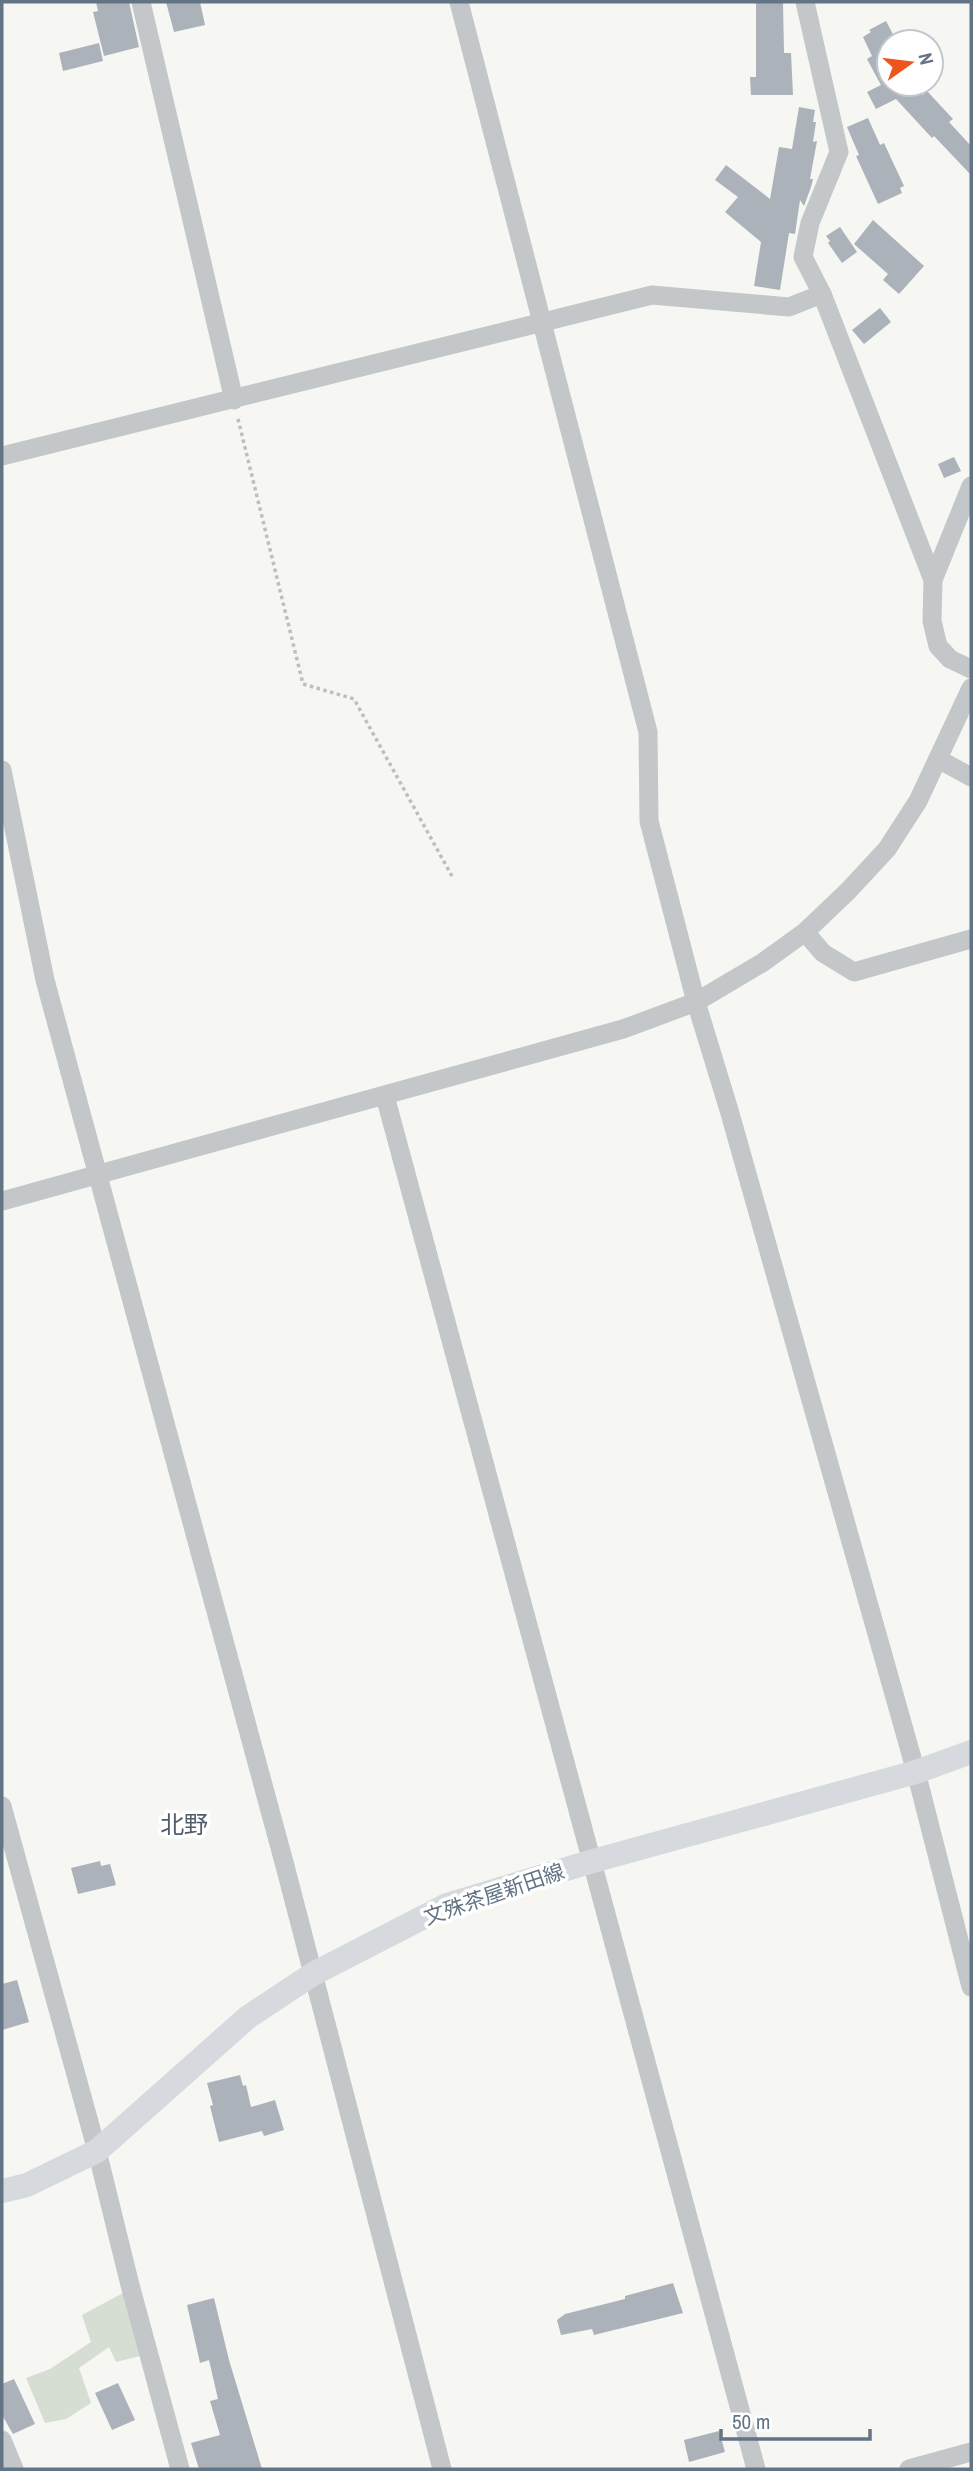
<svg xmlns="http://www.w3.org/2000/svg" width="973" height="2471" viewBox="0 0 973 2471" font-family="'Archivo Narrow','Noto Sans JP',sans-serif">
	<rect width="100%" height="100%" fill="#f6f6f2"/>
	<path fill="#d6ddd3" d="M123 2293 140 2356 116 2362 109 2347 79 2368 91 2403 66 2419 45 2423 26 2378 50 2369 91 2342 82 2315Z"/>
	<g fill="#abb2b9">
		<path d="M96 2H129L139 47 104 56 93 12 98 11Z"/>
		<path d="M166 2H200L205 25 174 32Z"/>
		<path d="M756 2H783L784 53H791L793 95H751L750 77H756Z"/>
		<path d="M886 21 897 42H889V84H926L920 87 923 95 927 91 953 119 949 122 971 146V175L934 136 932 138 896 99 876 109 867 92 881 85 867 59 872 56 863 37 871 32 869 30Z"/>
		<path d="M99 43 103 61 63 71 59 53Z"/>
		<path d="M799 107 815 110 813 122H816L813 142 817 141 810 179H813L811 187 804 206 800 200 795 234 789 233 780 290 754 286 761 242 725 212 738 197 715 180 726 165 770 199 779 147 792 149Z"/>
		<path d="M868 118 880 145 884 143 904 186 900 188 902 193 878 204 856 156 859 155 847 127Z"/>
		<path d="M873 220 924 266 899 294 883 280 888 274 854 244Z"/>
		<path d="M840 227 857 252 842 263 828 243 830 241 826 236Z"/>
		<path d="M880 308 891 322 864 344 852 330Z"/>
		<path d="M954 457 961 471 944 478 938 464Z"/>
		<path d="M100 1861 101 1866 110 1864 116 1885 78 1894 71 1868Z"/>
		<path d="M17 1980 29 2022 2 2030V1984Z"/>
		<path d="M240 2075 243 2086 246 2085 251 2107 275 2100 284 2130 264 2136 262 2131 219 2142 210 2106 213 2105 207 2083Z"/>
		<path d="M673 2283 683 2313 594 2335 592 2329 561 2335 557 2320 565 2314 625 2299V2296Z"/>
		<path d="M214 2298 229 2360 262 2469H199L191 2443 220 2435 210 2401 218 2399 209 2360 200 2363 187 2305Z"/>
		<path d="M14 2379 35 2424 13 2434 2 2415V2384Z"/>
		<path d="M118 2383 135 2420 112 2430 95 2393Z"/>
		<path d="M719 2431 725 2452 689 2462 684 2440Z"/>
	</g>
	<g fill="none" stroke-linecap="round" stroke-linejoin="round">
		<path stroke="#bcbfc1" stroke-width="3.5" stroke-dasharray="3.5 3.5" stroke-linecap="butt" d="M238 419 303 684 354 699 453 878"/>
		<g stroke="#c3c7ca" stroke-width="19">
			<path d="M141 2 234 400"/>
			<path d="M459 2 648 732 649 821 696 1002 729 1110 916 1772 971 1987"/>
			<path d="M805 2 839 152 810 223 803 257 822 294 933 580"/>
			<path d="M2 456 652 295 789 307 822 294"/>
			<path d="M971 486 933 580 932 621 938 646 950 659 971 669"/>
			<path d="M938 759 971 777"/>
			<path d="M2 770 45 980 285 1866 442 2469"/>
			<path d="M805 932 823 953 854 972 971 939"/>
			<path d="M385 1096 756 2469"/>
			<path d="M2 1201 623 1029 696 1002 762 963 805 932 848 891 887 849 918 801 971 688"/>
			<path d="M2 1806 97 2151 130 2285 180 2469"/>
			<path d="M2 2440 14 2469"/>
			<path d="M909 2469 971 2452"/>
		</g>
		<path stroke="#d6dadf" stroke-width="24" d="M2 2191 27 2185 97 2151 248 2017 313 1974 447 1905 593 1861 916 1772 971 1752"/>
	</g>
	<g text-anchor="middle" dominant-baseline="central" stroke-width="7" stroke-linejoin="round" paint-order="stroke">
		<g font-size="21" fill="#637485" stroke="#fff">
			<text transform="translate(494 1894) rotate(-19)">文殊茶屋新田線</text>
		</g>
		<g font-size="24" fill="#515e69" stroke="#fff">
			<text x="184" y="1824">北野</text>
		</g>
	</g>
	<rect width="973" height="2471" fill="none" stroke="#637485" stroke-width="7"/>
	<g transform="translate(910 63) rotate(76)"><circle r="33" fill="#ffffff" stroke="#c1c7ce" stroke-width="2"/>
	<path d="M0-5L12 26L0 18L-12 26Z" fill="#ec551c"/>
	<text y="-10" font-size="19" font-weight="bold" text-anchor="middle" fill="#637485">N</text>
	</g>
	<path d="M721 2429v10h149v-10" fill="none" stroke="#637485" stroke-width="3.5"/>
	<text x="732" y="2429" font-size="21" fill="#637485" stroke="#ffffff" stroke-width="5" paint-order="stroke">50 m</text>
</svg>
